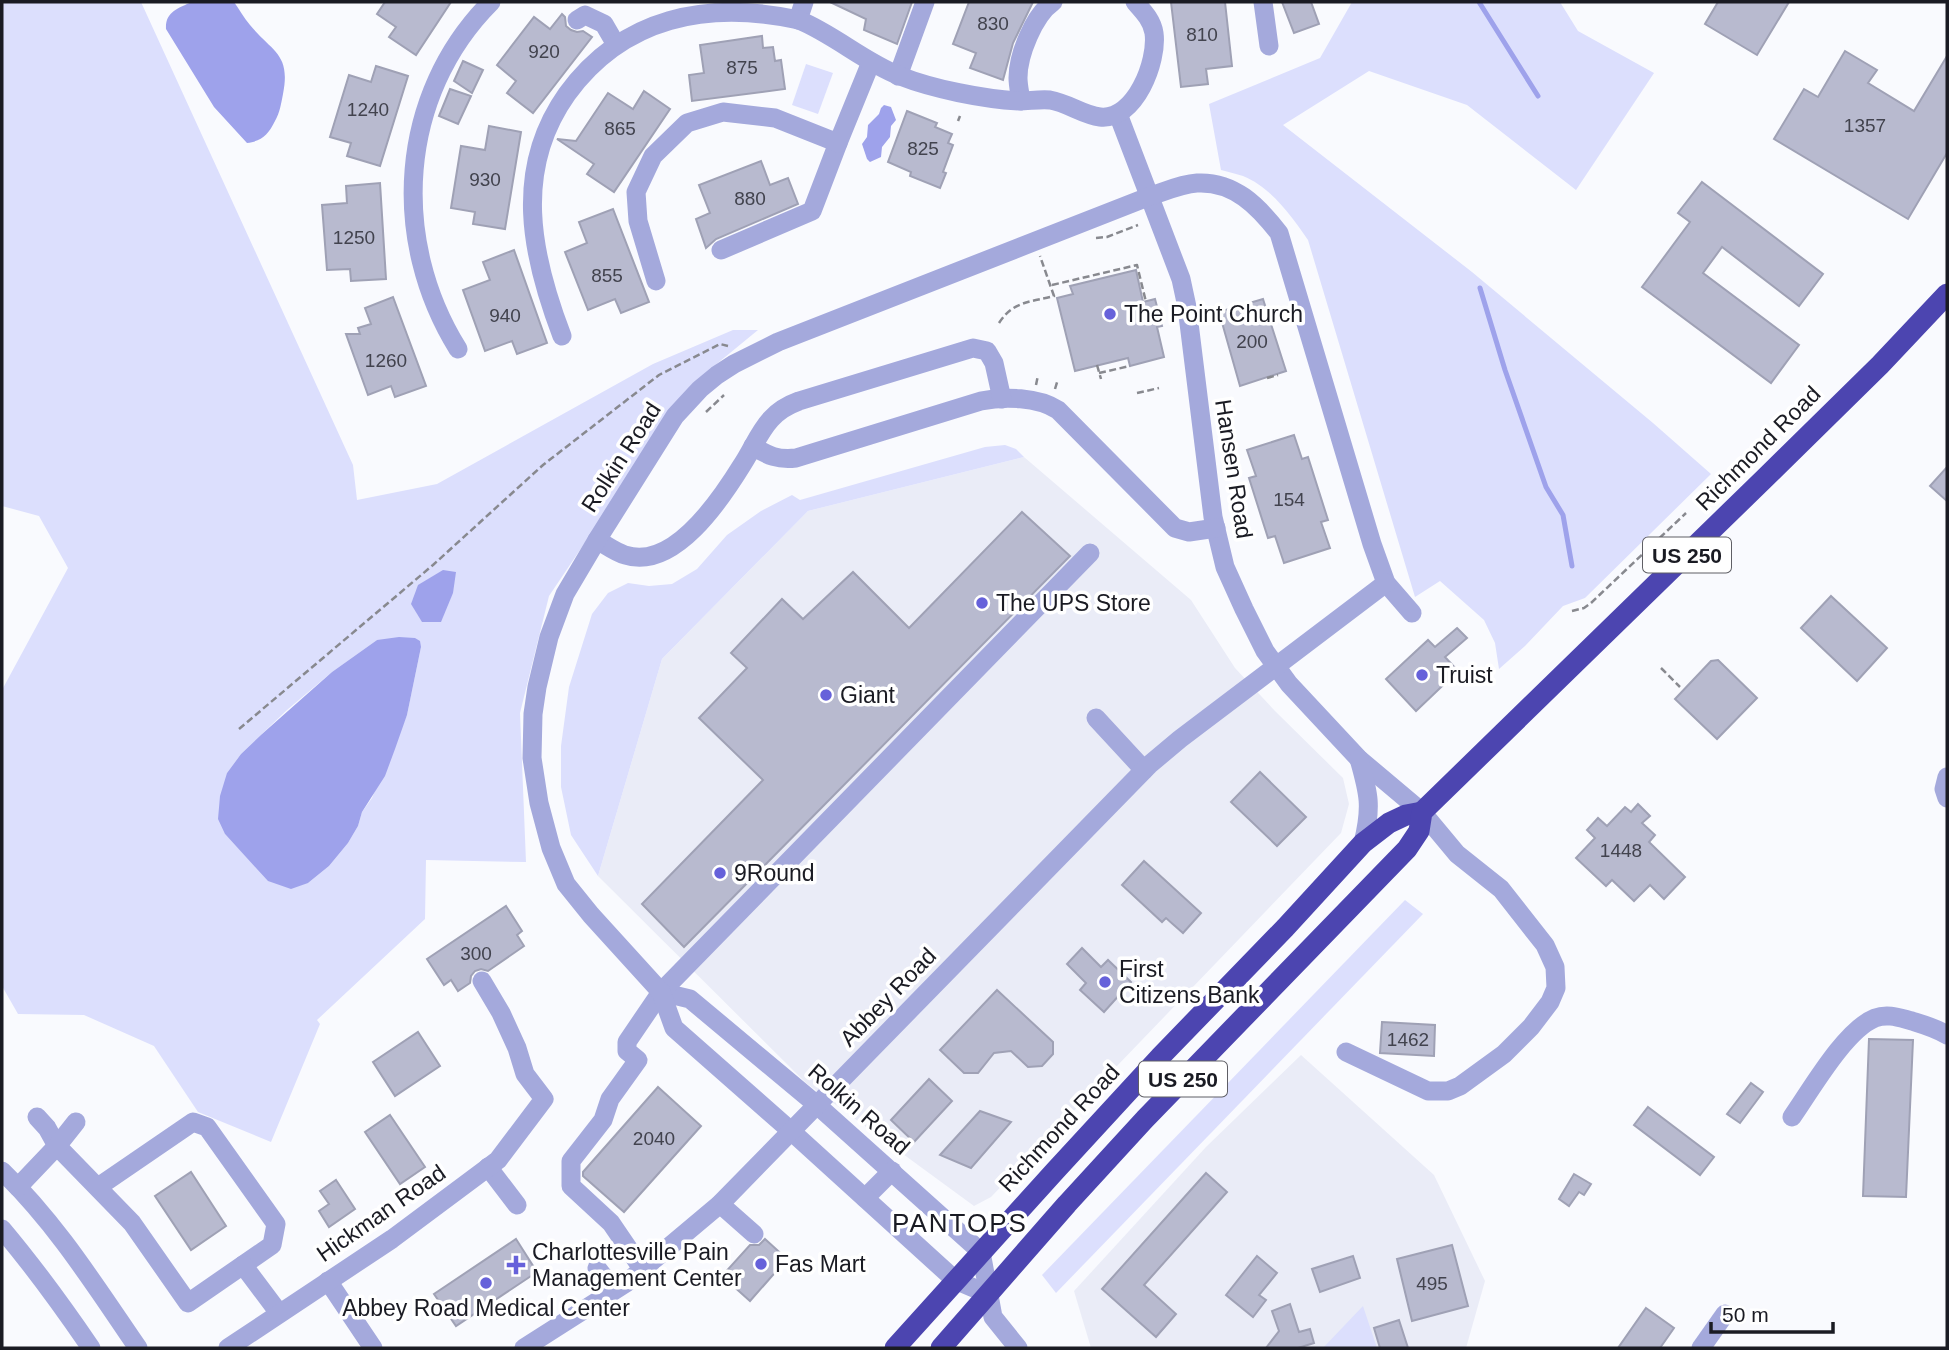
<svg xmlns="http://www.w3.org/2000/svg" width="1949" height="1350" viewBox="0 0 1949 1350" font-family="Arial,sans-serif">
	<rect width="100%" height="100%" fill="#f9fafe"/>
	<g fill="#eaecf7">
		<path d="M1024 457 1191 600 1235 668 1275 711 1343 778 1349 804 1341 833 991 1197 974 1206 806 1083 598 876 662 659 808 511Z"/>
		<path d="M1301 1055 1434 1175 1485 1281 1466 1348H1091L1074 1291 1206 1147Z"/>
	</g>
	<g fill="#dcdffd" fill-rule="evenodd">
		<path d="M2 2H141L353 465 357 500 437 484 653 364 733 330H758L691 385 549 596 520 713 526 862 426 860 425 919 317 1020 320 1024 271 1142 198 1112 154 1046 84 1015 18 1014 2 986V690L68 568 39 516 2 506ZM377 640 421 647 407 715 372 798 362 812 358 826 348 843 329 866 308 883 268 880 225 834 227 773 241 754 287 710 332 672Z"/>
		<path d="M1352 2H1560L1578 31 1654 73 1576 190 1467 105 1369 71 1283 125 1472 272 1653 423 1711 474 1585 598 1563 606 1525 646 1499 669 1495 643 1484 620 1440 581 1415 597 1308 240C1292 217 1271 187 1243 176 1236 174 1229 172 1221 170L1209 104 1320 58Z"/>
		<path d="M806 64 833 73 818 114 792 105Z"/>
		<path d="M1005 445 1016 449 1024 457 808 511 662 659 598 876 571 835 561 787V746L569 687 592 614 608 593 628 583 649 586 672 584 697 569 727 535 761 511 792 495 800 500 985 447Z"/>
		<path d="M1405 900 1423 914 1056 1293 1042 1275Z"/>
		<path d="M1363 1306 1377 1348H1323Z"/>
	</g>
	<g fill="#9ea2eb">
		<path d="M192 2H234C239 9 244 18 250 25 272 52 291 53 283 94 281 104 280 112 275 121 268 135 262 141 247 143L214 107 166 29C165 12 178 8 192 2Z"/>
		<path d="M884 105 891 107 896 120 891 126 890 137 882 147 881 157 870 162 867 159 862 144 867 137 868 125 879 114 881 108Z"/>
		<path d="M443 570 456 572 453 593 441 622H422L411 604 418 585Z"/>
		<path d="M399 637 415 638 420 641 421 647 407 715 395 749 385 776 362 812 358 826 348 843 329 866 308 883 291 889 268 881 225 834 218 819 220 796 227 773 241 754 262 734 332 672 377 640Z"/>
	</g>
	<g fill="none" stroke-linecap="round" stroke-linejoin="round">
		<g stroke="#9ea2eb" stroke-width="5">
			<path d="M1479 2 1538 96"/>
			<path d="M1480 288 1505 370 1546 487 1563 515 1572 566"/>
		</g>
	</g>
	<g fill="#b8bacf" stroke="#9fa1b5" stroke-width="2">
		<path d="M385 2H451L416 55 389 37 396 27 377 14Z"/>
		<path d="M830 2H912L897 44 864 30 866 19Z"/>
		<path d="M969 2H1033L1013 43 1003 80 970 68 976 53 953 44Z"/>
		<path d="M1171 2H1225L1232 66 1206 69 1208 84 1181 87Z"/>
		<path d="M1282 2H1311L1319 24 1294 33Z"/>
		<path d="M1718 2H1789L1757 55 1705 24Z"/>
		<path d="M562 14 565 17 566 26 571 30 577 32 583 31 592 37 533 113 507 93 516 81 497 65 534 17 550 29Z"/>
		<path d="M762 36 763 48 773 47 775 61 781 60 785 89 692 101 689 75 704 73 700 45Z"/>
		<path d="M1845 51 1877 70 1868 83 1914 111 1947 56V153L1908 219 1774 139 1804 89 1818 97Z"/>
		<path d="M463 61 483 70 472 93 454 81Z"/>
		<path d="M376 66 408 76 380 166 347 156 351 143 330 137 349 75 371 82Z"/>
		<path d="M450 89 471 96 458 124 439 116Z"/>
		<path d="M644 91 670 109 614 192 587 174 594 164 557 139 576 141 608 93 633 109Z"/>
		<path d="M907 111 937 123 935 127 952 134 948 143 953 145 943 172 946 173 940 188 910 176 911 172 888 162Z"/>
		<path d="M489 126 521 132 505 229 473 224 475 212 451 208 461 146 485 150Z"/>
		<path d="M761 161 770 185 788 178 798 204 716 239 706 248 696 219 710 213 699 185Z"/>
		<path d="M1702 182 1823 274 1799 306 1722 247 1703 273 1799 345 1771 383 1642 287 1690 222 1678 213Z"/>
		<path d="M380 183 386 279 351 281 350 269 327 270 322 205 347 203 346 186Z"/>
		<path d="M613 209 649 302 621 313 615 299 588 310 565 252 587 243 579 222Z"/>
		<path d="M514 250 547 343 517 354 512 341 485 351 463 290 490 280 483 262Z"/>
		<path d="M1136 270 1143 302 1155 299 1162 326 1157 327 1164 357 1130 366 1128 358 1075 371 1057 298 1073 294 1070 286Z"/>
		<path d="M393 297 426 386 395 397 391 386 368 395 346 334H360L358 328 371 324 365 308Z"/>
		<path d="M1263 299 1286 371 1240 386 1219 312Z"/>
		<path d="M1294 435 1302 459 1308 457 1328 520 1321 522 1330 548 1284 563 1275 536 1268 538 1249 478 1256 476 1247 450Z"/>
		<path d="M1947 467V501L1930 486Z"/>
		<path d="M1022 512 1070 556 684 947 642 904 763 780 699 718 747 668 731 653 782 599 803 619 853 572 909 628Z"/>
		<path d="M1831 596 1887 648 1857 681 1801 628Z"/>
		<path d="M1457 628 1467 638 1445 657 1458 671 1416 711 1386 679 1428 640 1435 647Z"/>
		<path d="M1718 660 1757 698 1717 739 1675 699 1711 661Z"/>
		<path d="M1260 772 1306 817 1277 846 1231 802Z"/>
		<path d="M1638 804 1650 816 1642 823 1655 835 1649 842 1685 877 1664 899 1650 885 1634 901 1612 880 1606 886 1576 858 1595 838 1587 830 1598 818 1607 826 1625 807 1631 812Z"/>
		<path d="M1144 861 1201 913 1183 933 1166 918 1162 922 1122 885Z"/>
		<path d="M506 906 522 931 517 935 524 946 488 971 481 969 475 971 471 976 470 983 458 991 451 980 444 985 427 959Z"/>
		<path d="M1082 948 1101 967 1108 960 1131 982 1104 1012 1080 990 1086 983 1067 964Z"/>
		<path d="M997 990 1053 1042V1054L1042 1066 1028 1067 1011 1051 994 1053 978 1073H964L940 1050Z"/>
		<path d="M1382 1022 1435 1025 1434 1056 1380 1053Z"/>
		<path d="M418 1032 440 1066 395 1096 373 1062Z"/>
		<path d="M1869 1039 1913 1040 1906 1197 1863 1196Z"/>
		<path d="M929 1079 952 1101 914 1142 891 1120Z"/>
		<path d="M1751 1083 1763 1092 1740 1123 1727 1114Z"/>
		<path d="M658 1087 701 1126 624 1212 583 1176V1172Z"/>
		<path d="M1648 1107 1714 1157 1700 1175 1634 1125Z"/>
		<path d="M980 1111 1011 1122 971 1168 940 1155Z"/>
		<path d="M390 1115 425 1167 400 1184 365 1132Z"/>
		<path d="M191 1172 226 1226 191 1250 155 1196Z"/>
		<path d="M1206 1173 1227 1192 1144 1285 1176 1314 1156 1337 1102 1289Z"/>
		<path d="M1574 1174 1591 1184 1584 1195 1579 1192 1569 1206 1559 1199Z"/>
		<path d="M336 1180 355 1209 329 1227 319 1211 329 1204 320 1191Z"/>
		<path d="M516 1239 537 1272 456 1326 434 1294Z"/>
		<path d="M765 1239 787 1259 750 1301 722 1276 750 1245H759Z"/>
		<path d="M1452 1245 1468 1306 1412 1321 1397 1259Z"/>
		<path d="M1257 1256 1277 1273 1259 1295 1266 1300 1253 1317 1226 1295Z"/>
		<path d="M1353 1256 1360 1278 1320 1292 1312 1269Z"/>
		<path d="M1290 1304 1299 1332 1310 1329 1314 1343 1298 1348H1266L1279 1331 1272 1311Z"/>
		<path d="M1646 1308 1674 1328 1660 1348H1618Z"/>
		<path d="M1399 1320 1408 1348H1380L1374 1328Z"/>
	</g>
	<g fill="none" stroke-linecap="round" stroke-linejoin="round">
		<g stroke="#88898f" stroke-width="2.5" stroke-dasharray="7 3.5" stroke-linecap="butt">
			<path d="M958 121 960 116"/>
			<path d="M1096 238 1107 237 1138 225"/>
			<path d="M1052 285 1137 265 1146 302"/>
			<path d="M999 323C1013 301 1031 302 1054 296L1040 256"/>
			<path d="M1097 365 1101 379"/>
			<path d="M1099 373 1130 366"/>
			<path d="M1267 378 1278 375"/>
			<path d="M1036 385 1038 375"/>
			<path d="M1055 389 1058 379"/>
			<path d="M1137 393 1159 388"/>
			<path d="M706 412 724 395"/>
			<path d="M1572 611 1584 608 1591 603 1686 513"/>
			<path d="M1661 668 1680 687"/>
			<path d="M239 729 433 565 543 465 659 375 720 344 728 346"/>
		</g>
		<g stroke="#a4a9dc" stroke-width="19">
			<path d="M1263 2 1269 46"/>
			<path d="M577 20 585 15 604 24 615 43"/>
			<path d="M798 20 804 2"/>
			<path d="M898 76 925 2"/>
			<path d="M1021 101C1020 93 1018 86 1018 78 1018 55 1034 15 1053 2"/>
			<path d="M1118 114 1181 279 1187 307 1213 517 1225 567 1244 609 1265 651 1289 684 1359 759 1422 812 1457 854 1501 889 1545 945 1555 967 1556 988 1550 1002 1531 1027 1504 1054 1460 1086 1448 1091H1428L1346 1052"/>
			<path d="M721 250 812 211 838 143"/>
			<path d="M656 281 638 221 636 192 653 156 687 123 723 112 775 118 838 143 871 62"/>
			<path d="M562 336C531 255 513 170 567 94 623 17 707 0 799 20 835 35 864 62 900 76 933 89 983 99 1019 101 1029 101 1040 99 1050 100 1068 103 1083 115 1100 117 1135 121 1158 61 1154 33 1152 20 1143 11 1135 2"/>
			<path d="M458 349C390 240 398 95 491 2"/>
			<path d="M753 446C768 456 778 460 796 458L981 401C1004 396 1038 397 1058 410L1175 528 1189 532 1216 528"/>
			<path d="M597 540C606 545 615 552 625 555 674 571 721 499 742 465 752 450 759 432 771 419 779 410 788 405 799 401L973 348 987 351 994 363 1002 399"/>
			<path d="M1096 718 1144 770"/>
			<path d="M1359 759C1369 794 1372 807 1363 843"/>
			<path d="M1947 777 1944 789 1947 798"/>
			<path d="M661 992 690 999 817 1105 981 1252 993 1317 1018 1348"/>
			<path d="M37 1117 47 1128 57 1146 132 1223 188 1303 272 1245 276 1224 207 1127 193 1122 98 1187"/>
			<path d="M1792 1117C1811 1090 1845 1030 1875 1018 1888 1013 1900 1018 1912 1021 1925 1025 1936 1028 1947 1035"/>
			<path d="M488 1167 517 1205"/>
			<path d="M2 1171C56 1223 96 1287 138 1348"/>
			<path d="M18 1187 57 1146 76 1122"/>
			<path d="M865 1198 892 1171"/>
			<path d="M720 1204 754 1234"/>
			<path d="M2 1229C34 1267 63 1307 91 1348"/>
			<path d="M243 1265 279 1313"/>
			<path d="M597 1268 614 1290"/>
			<path d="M643 1270 611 1223 571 1186V1161L603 1120 610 1099 638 1060 627 1051V1042L661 992 1090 553"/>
			<path d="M328 1281 373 1348"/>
			<path d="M988 1294 955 1280 791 1131 674 1028 661 992 591 915 566 884 551 848 539 803 532 758 533 714 537 687 549 637 565 594 597 540 675 416 700 389 717 375 734 364 778 342 1148 197C1164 192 1180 184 1197 183 1234 181 1258 206 1279 233L1372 544 1386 583 1412 613"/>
			<path d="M228 1348 392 1239 498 1160 544 1099 525 1074 517 1048 501 1013 482 981"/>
			<path d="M524 1348 626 1283 720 1204 1149 765 1180 739 1386 583"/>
			<path d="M1701 1348 1725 1314"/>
		</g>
		<g stroke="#4c45b0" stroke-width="21">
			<path d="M895 1348 1055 1171 1160 1057 1285 928 1363 843 1389 823 1406 815 1422 812"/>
			<path d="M941 1348 1067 1204 1145 1119 1407 849 1419 831 1422 812 1765 478 1880 365 1947 294"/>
		</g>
	</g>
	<g fill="#6661da" stroke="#fff" stroke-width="2.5">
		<circle cx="1110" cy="314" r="7"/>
		<circle cx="982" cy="603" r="7"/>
		<circle cx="1422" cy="675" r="7"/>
		<circle cx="826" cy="695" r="7"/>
		<circle cx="720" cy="873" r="7"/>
		<circle cx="1105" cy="982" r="7"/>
		<circle cx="761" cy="1264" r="7"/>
		<path d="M512.5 1254.5h7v7h7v7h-7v7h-7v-7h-7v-7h7z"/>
		<circle cx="486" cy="1283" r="7"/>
	</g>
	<g text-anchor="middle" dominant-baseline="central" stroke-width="7" stroke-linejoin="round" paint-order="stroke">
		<g font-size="19" fill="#42434e">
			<text x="993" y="23">830</text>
			<text x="1202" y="34">810</text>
			<text x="544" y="51">920</text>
			<text x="742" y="67">875</text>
			<text x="368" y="109">1240</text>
			<text x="1865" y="125">1357</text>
			<text x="620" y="128">865</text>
			<text x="923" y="148">825</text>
			<text x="485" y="179">930</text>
			<text x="750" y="198">880</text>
			<text x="354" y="237">1250</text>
			<text x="607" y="275">855</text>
			<text x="505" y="315">940</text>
			<text x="1252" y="341">200</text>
			<text x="386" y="360">1260</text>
			<text x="1289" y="499">154</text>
			<text x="1621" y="850">1448</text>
			<text x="476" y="953">300</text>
			<text x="1408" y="1039">1462</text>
			<text x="654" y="1138">2040</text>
			<text x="1432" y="1283">495</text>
		</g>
		<g fill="#fff" stroke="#5f5f65" stroke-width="2">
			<rect x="1643" y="537.5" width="88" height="35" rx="5"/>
			<rect x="1139" y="1061.5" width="88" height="35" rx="5"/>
		</g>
		<g font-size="21" font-weight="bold" fill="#1a1b23">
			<text x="1687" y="555">US 250</text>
			<text x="1183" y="1079">US 250</text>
		</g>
		<g font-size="23" fill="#1a1b23" stroke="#fff" text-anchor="start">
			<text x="1124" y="314">The Point Church</text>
			<text x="996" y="603">The UPS Store</text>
			<text x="1436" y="675">Truist</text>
			<text x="840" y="695">Giant</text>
			<text x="734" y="873">9Round</text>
			<text x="1119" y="969">First<tspan x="1119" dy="26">Citizens Bank</tspan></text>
			<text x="532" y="1252">Charlottesville Pain<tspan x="532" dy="26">Management Center</tspan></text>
			<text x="775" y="1264">Fas Mart</text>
			<text x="486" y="1308" text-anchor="middle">Abbey Road Medical Center</text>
		</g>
		<g font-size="23" fill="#1a1b23" stroke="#fff">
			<text transform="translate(1758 448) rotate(-45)">Richmond Road</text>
			<text transform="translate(621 457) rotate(-57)">Rolkin Road</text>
			<text transform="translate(1234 469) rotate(81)">Hansen Road</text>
			<text transform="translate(888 997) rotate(-46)">Abbey Road</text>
			<text transform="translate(859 1109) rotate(41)">Rolkin Road</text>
			<text transform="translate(1059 1128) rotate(-47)">Richmond Road</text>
			<text transform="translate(381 1213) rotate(-35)">Hickman Road</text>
		</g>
		<g font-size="26" letter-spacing="2" fill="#1a1b23" stroke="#fff">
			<text x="960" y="1223">PANTOPS</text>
		</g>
	</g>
	<rect width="1949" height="1350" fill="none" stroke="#1a1b23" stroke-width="7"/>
	<path d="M1711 1322v10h122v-10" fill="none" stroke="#1a1b23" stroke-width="3.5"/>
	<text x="1722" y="1322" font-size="21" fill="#1a1b23" stroke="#ffffff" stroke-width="5" paint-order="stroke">50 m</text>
</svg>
